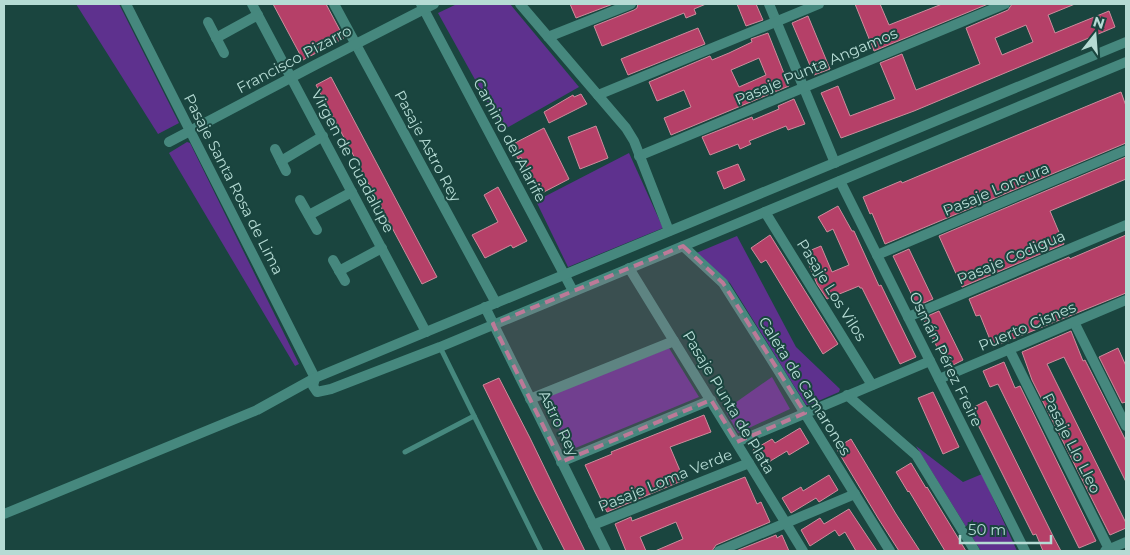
<svg xmlns="http://www.w3.org/2000/svg" width="1130" height="555" viewBox="0 0 1130 555" font-family="Montserrat,sans-serif">
	<rect width="100%" height="100%" fill="#1a453f"/>
	<g fill="#5e318e">
		<path d="M76 4H119L179 123 158 134Z"/>
		<path d="M457 4H510L579 87 503 130 438 13Z"/>
		<path d="M187 142 190 143 299 364 295 366 169 153Z"/>
		<path d="M629 153 663 228 568 267 536 201Z"/>
		<path d="M737 236 796 347 840 389 839 392 809 405H806L730 283 694 254Z"/>
		<path d="M669 348 699 397 573 449 568 447 544 398Z"/>
		<path d="M772 377 790 409 738 433 725 410Z"/>
		<path d="M916 446 963 482 982 474 1017 551H981Z"/>
	</g>
	<g fill="#b54068" stroke="#cd8c9c" fill-rule="evenodd">
		<path d="M273 4H326L344 38 303 60Z"/>
		<path d="M570 4H613L576 18Z"/>
		<path d="M638 4H706L694 9 696 14 686 18 684 13 602 46 594 26 634 10 637 8Z"/>
		<path d="M737 4H756L763 20 746 26Z"/>
		<path d="M855 4H880L889 25 942 4H988L874 51Z"/>
		<path d="M1012 4H1075L1048 15 1055 33 1109 11 1115 27 914 111 841 138 821 93 838 86 850 116 895 99 880 63 902 54 916 90 980 64 966 28 1008 10ZM1026 25 1033 42 1002 55 995 38Z"/>
		<path d="M808 16 830 69 814 75 792 23Z"/>
		<path d="M698 28 705 44 628 75 621 59Z"/>
		<path d="M768 33 789 86 671 135 664 118 691 107 684 90 657 101 649 82 710 56 712 60 729 53 752 42 751 39ZM759 58 766 75 739 87 731 70Z"/>
		<path d="M331 77 437 277 422 284 316 85Z"/>
		<path d="M1121 92 1126 106V143L885 244 872 213 870 214 863 197 901 181 902 183 921 175Z"/>
		<path d="M581 94 587 104 549 123 544 112 573 95 574 97Z"/>
		<path d="M794 99 805 124 788 130 786 126 749 141 751 144 740 149 738 144 710 155 702 137 752 117 753 120 779 109 778 106Z"/>
		<path d="M596 126 608 158 580 169 568 137Z"/>
		<path d="M544 128 569 179 542 193 538 186 532 181V178L521 157 518 159 511 145Z"/>
		<path d="M1126 157V179L1050 211 1064 244 962 287 939 236Z"/>
		<path d="M738 164 745 180 724 189 717 172Z"/>
		<path d="M498 187 527 241 513 248 511 245 485 258 472 235 498 222 484 195Z"/>
		<path d="M838 206 852 231H854L879 286 881 285 916 357 900 364 862 288H860L859 286 827 299 817 284 804 253 821 246 832 272 849 265 833 229 827 232 818 217Z"/>
		<path d="M770 235 838 344 823 354 766 260 761 263 751 248Z"/>
		<path d="M1126 235V293L993 347 980 315 976 316 969 299 1069 257 1070 259 1072 258Z"/>
		<path d="M909 249 933 299 917 306 893 256Z"/>
		<path d="M939 311 963 360 947 368 923 318Z"/>
		<path d="M1071 331 1083 361 1085 360 1126 441V482L1064 357 1047 364 1126 523V528L1110 535 1032 380 1022 352Z"/>
		<path d="M1118 348 1126 366V402L1122 403 1099 357Z"/>
		<path d="M1004 362 1015 388 1020 386 1096 541 1079 548 998 384 990 387 983 371Z"/>
		<path d="M499 378 530 438 585 551H565L535 492 483 385Z"/>
		<path d="M933 392 959 447 943 454 918 398Z"/>
		<path d="M986 401 1054 538 1061 551H1043L1036 534 1033 535 970 409Z"/>
		<path d="M704 415 711 432 670 447 684 480 607 512 585 465 612 454 611 452Z"/>
		<path d="M800 428 809 443 789 455 787 451 762 466 753 450 772 439 775 443Z"/>
		<path d="M851 439 896 514 920 551H899L878 518 836 448Z"/>
		<path d="M911 463 926 488 927 487 966 551H945L909 491 908 492 896 472Z"/>
		<path d="M829 475 838 490 819 502 816 498 791 513 782 498 801 487 803 491Z"/>
		<path d="M745 477 757 504 761 502 770 522 716 545 712 551H655L683 539 676 522 640 537 646 551H626L615 524 631 517 632 521Z"/>
		<path d="M849 509 877 551H856L845 532 839 536 835 530 810 546 801 530 820 518 824 524Z"/>
		<path d="M776 535 777 538 782 535 789 551H736Z"/>
	</g>
	<g fill="none" stroke-linecap="round" stroke-linejoin="round">
		<g stroke="#46887e" stroke-width="5">
			<path d="M440 347 541 551"/>
			<path d="M405 452 474 416"/>
		</g>
		<g stroke="#46887e" stroke-width="10">
			<path d="M126 4 315 378"/>
			<path d="M252 4 426 332"/>
			<path d="M334 4 496 303"/>
			<path d="M421 4 573 291"/>
			<path d="M520 4 626 128 634 141 669 231"/>
			<path d="M769 4 835 163"/>
			<path d="M208 22 224 53"/>
			<path d="M548 37 631 4"/>
			<path d="M216 38 258 15"/>
			<path d="M598 95 819 4"/>
			<path d="M169 142 315 65 434 4"/>
			<path d="M275 149 286 171"/>
			<path d="M639 156 1005 4"/>
			<path d="M281 161 323 136"/>
			<path d="M840 181 1025 551"/>
			<path d="M300 200 317 230"/>
			<path d="M765 212 872 385"/>
			<path d="M309 215 352 192"/>
			<path d="M683 246 723 283 778 370 890 551"/>
			<path d="M877 255 1126 150"/>
			<path d="M333 260 345 281"/>
			<path d="M629 268 803 551"/>
			<path d="M339 271 382 248"/>
			<path d="M485 307 606 551"/>
			<path d="M908 317 1126 225"/>
			<path d="M1074 322 1126 426"/>
			<path d="M1009 349 1109 549"/>
			<path d="M315 378 313 386 317 392 331 389 440 347 1126 62"/>
			<path d="M939 379 1126 300"/>
			<path d="M847 395 916 455 975 551"/>
			<path d="M530 399 674 341"/>
			<path d="M737 442 930 361"/>
			<path d="M561 462 711 400"/>
			<path d="M4 514 257 410 315 378 1126 42"/>
			<path d="M593 525 749 463"/>
			<path d="M719 551 855 494"/>
			<path d="M1105 551 1126 542"/>
		</g>
	</g>
	<path fill="#bc7a98" fill-opacity="0.2" stroke="#bc7a98" stroke-width="4" stroke-dasharray="10 6" stroke-linejoin="round" d="M683 246 723 283 805 413 737 442 711 400 561 462 493 324Z"/>
	<g text-anchor="middle" dominant-baseline="central" stroke-width="4" stroke-linejoin="round" paint-order="stroke">
		<g font-size="15" fill="#b5dbd4" stroke="#1a453f">
			<text transform="translate(294 59) rotate(-28)">Francisco Pizarro</text>
			<text transform="translate(816 66) rotate(-23)">Pasaje Punta Angamos</text>
			<text transform="translate(510 140) rotate(62)">Camino del Alarife</text>
			<text transform="translate(428 146) rotate(62)">Pasaje Astro Rey</text>
			<text transform="translate(353 161) rotate(62)">Virgen de Guadalupe</text>
			<text transform="translate(234 184) rotate(63)">Pasaje Santa Rosa de Lima</text>
			<text transform="translate(996 189) rotate(-23)">Pasaje Loncura</text>
			<text transform="translate(1011 257) rotate(-23)">Pasaje Codigua</text>
			<text transform="translate(832 290) rotate(58)">Pasaje Los Vilos</text>
			<text transform="translate(1027 326) rotate(-23)">Puerto Cisnes</text>
			<text transform="translate(946 359) rotate(64)">Osmán Pérez Freire</text>
			<text transform="translate(805 386) rotate(58)">Caleta de Camarones</text>
			<text transform="translate(729 402) rotate(59)">Pasaje Punta de Plata</text>
			<text transform="translate(559 423) rotate(64)">Astro Rey</text>
			<text transform="translate(1072 443) rotate(63)">Pasaje Llo Lleo</text>
			<text transform="translate(665 480) rotate(-22)">Pasaje Loma Verde</text>
		</g>
	</g>
	<rect width="1130" height="555" fill="none" stroke="#b5dbd4" stroke-width="10"/>
	<g transform="translate(1095 35) rotate(17)" stroke="#1a453f" stroke-width="4" paint-order="stroke">
	<path d="M0-4L9 19L0 12L-9 19Z" fill="#b5dbd4"/>
	<text y="-8" font-size="14" font-weight="bold" text-anchor="middle" fill="#b5dbd4">N</text>
	</g>
	<path d="M960 535v8h91v-8" fill="none" stroke="#b5dbd4" stroke-width="2.5"/>
	<text x="968" y="535" font-size="15" fill="#b5dbd4" stroke="#1a453f" stroke-width="4" paint-order="stroke">50 m</text>
</svg>
